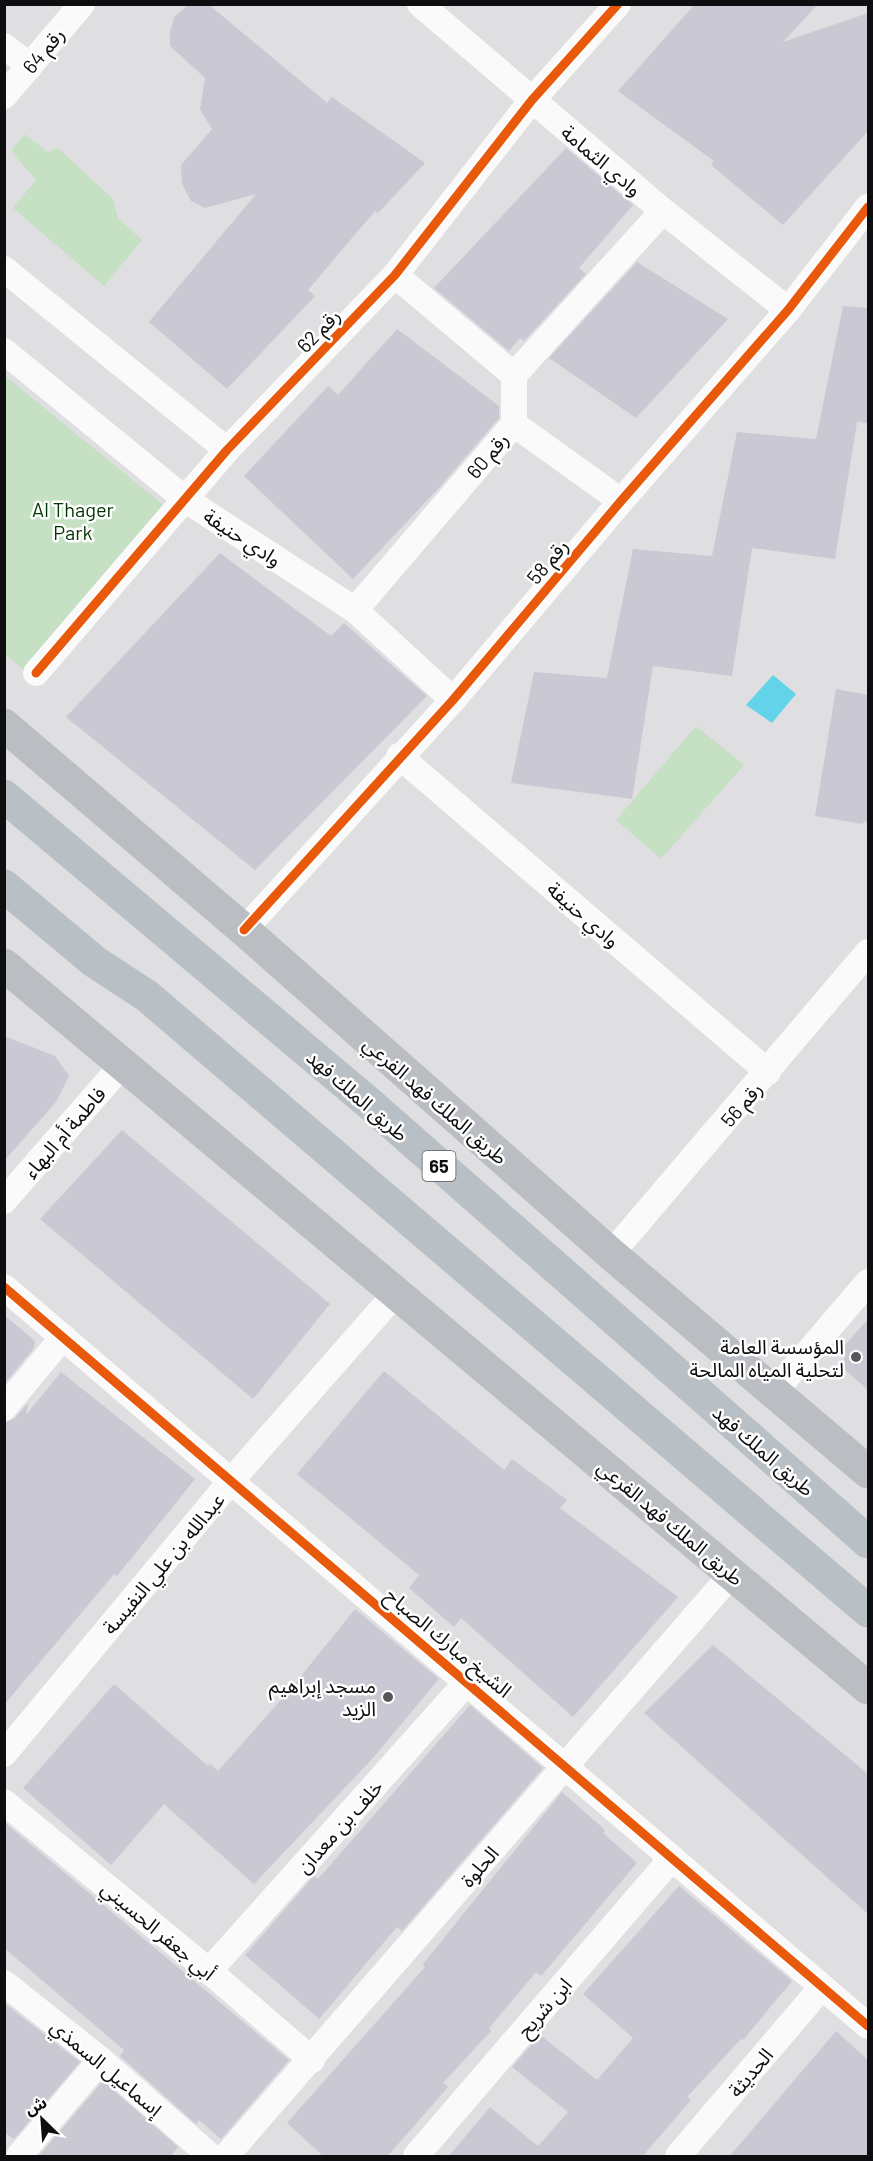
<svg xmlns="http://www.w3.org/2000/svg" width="873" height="2161" viewBox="0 0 873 2161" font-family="Barlow,'Noto Sans Arabic',sans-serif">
	<rect width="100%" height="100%" fill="#dfdfe2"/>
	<g fill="#c6e0c4">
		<path d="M24 134 48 152 58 148 113 199 118 218 142 240 104 286 13 208 36 180 11 151Z"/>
		<path d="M4 375 172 512 28 674 5 654Z"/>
		<path d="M696 726 744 765 661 859 616 820Z"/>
	</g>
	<path fill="#62d3e8" d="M773 675 796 694 772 723 746 705Z"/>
	<g fill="#c9c8d3">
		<path d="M189 4H208L327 103 332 97 425 163 378 213 375 211 308 290 315 296 227 389 149 322 256 194 205 208 191 201 182 184 181 165 212 129 200 109 205 78 170 46V31L175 16Z"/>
		<path d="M695 4H818L783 42 868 13V131L783 225 711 165 714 161 618 91Z"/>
		<path d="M566 148 633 205 579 268 586 274 524 341 520 338 509 351 434 288Z"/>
		<path d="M637 262 728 319 636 418 549 358Z"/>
		<path d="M843 306 868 308V423L857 422 835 559 752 548 732 676 653 666 632 799 511 783 534 672 607 678 633 549 712 556 737 432 816 439Z"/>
		<path d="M397 329 499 406V418L438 489 353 579 244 476 328 386 338 395Z"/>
		<path d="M220 553 331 636 344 623 427 696 255 870 66 717Z"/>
		<path d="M836 689 868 695V822L864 821 863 824 815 816Z"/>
		<path d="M4 1036 55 1056 69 1076 56 1102 4 1161Z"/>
		<path d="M122 1130 330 1304 253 1399 40 1219Z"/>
		<path d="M4 1315 35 1341 34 1348 4 1384Z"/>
		<path d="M868 1319V1390L844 1369 845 1345Z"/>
		<path d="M384 1371 504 1470 512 1459 567 1500 560 1508 678 1597 573 1717 461 1618 454 1627 409 1588 419 1575 297 1474Z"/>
		<path d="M61 1372 195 1479 117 1576 114 1574 4 1705V1423L15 1418 28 1403 26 1415Z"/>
		<path d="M355 1609 439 1679 373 1758 254 1884 164 1804 111 1865 23 1788 114 1684 208 1766 210 1764 218 1771 293 1686Z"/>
		<path d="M713 1645 868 1774V1914L644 1713Z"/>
		<path d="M470 1705 543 1768 402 1931 397 1927 319 2019 245 1955 314 1876 318 1879Z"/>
		<path d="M562 1792 605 1830 603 1833 637 1863 541 1976 536 1972 489 2028 491 2031 443 2083 448 2087 387 2157H324L287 2123 425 1967 423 1964Z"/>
		<path d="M4 1822 289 2060 221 2139 199 2120 196 2124 120 2056 124 2050 4 1948Z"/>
		<path d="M679 1886 792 1981 743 2040 741 2039 687 2097 691 2100 642 2157H448L490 2107 538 2146 568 2112 512 2067 540 2035 597 2080 633 2038 583 1994Z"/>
		<path d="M4 2003 80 2062 14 2139 4 2132Z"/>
		<path d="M836 2031 868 2060V2157H729Z"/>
		<path d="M103 2081 178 2147 170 2157H38Z"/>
	</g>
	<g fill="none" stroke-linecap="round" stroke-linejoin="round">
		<g stroke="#fafafb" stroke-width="26">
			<path d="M420 4 663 211 788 310"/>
			<path d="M4 46 30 66"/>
			<path d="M4 96 82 4"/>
			<path d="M4 269 227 450"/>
			<path d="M395 275 514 375"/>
			<path d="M4 351 186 500 355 610 453 700"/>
			<path d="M514 424 621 501"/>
			<path d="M355 610 514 424V375L663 211"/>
			<path d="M36 673 227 450 395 275 532 100 618 4"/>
			<path d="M399 756 768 1072"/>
			<path d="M244 930 453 700 621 501 788 310 868 207"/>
			<path d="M4 1201 123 1064"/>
			<path d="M611 1254 868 952"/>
			<path d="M4 1287 868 2026"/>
			<path d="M774 1392 868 1282"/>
			<path d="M4 1408 63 1337"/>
			<path d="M4 1754 230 1482 396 1293"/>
			<path d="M4 1802 209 1971 312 2060"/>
			<path d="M209 1971 468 1681"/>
			<path d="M4 1983 101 2060 208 2154"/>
			<path d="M19 2156 101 2060"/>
			<path d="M226 2156 732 1574"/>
			<path d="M416 2156 672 1858"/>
			<path d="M678 2156 822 1987"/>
		</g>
		<g stroke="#babec2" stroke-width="33">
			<path d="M4 725 244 930 611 1254 868 1472"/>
			<path d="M4 965 868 1688"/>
		</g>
		<g stroke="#b8c0c5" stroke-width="33">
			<path d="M4 796 370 1104 868 1542"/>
			<path d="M4 886 95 962 147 996 868 1611"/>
		</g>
		<g stroke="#fff" stroke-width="13">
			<g id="cycleway">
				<path d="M36 673 227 450 395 275 532 100 618 4"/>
				<path d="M244 930 453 700 621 501 788 310 868 207"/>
				<path d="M4 1287 868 2026"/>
			</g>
		</g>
		<use href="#cycleway" stroke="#e8590c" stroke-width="9"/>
	</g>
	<g fill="#57575a" stroke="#fff" stroke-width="2">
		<circle cx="856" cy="1357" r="6"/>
		<circle cx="388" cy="1697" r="6"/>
	</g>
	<g text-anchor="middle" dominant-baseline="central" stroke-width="5" stroke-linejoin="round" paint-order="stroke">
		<rect fill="#fff" stroke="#565658" stroke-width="1.5" x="422.5" y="1151" width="33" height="30" rx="4.5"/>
		<g font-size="18" font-weight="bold" fill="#0e0e10">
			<text x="439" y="1166">65</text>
		</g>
		<g font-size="20" fill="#0e0e10" stroke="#fff">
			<text transform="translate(43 50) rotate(-50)">رقم 64</text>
			<text transform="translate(602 160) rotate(40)">وادي الثمامة</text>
			<text transform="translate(318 330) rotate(-46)">رقم 62</text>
			<text transform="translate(487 455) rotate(-50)">رقم 60</text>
			<text transform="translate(243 537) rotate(33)">وادي حنيفة</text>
			<text transform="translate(547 561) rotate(-50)">رقم 58</text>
			<text transform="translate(584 914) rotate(41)">وادي حنيفة</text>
			<text transform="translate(358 1095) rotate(41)">طريق الملك فهد</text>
			<text transform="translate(436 1100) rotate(41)">طريق الملك فهد الفرعي</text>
			<text transform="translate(741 1104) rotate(-49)">رقم 56</text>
			<text transform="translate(64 1132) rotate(-49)">فاطمة أم البهاء</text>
			<text transform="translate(764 1450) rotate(41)">طريق الملك فهد</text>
			<text transform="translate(671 1522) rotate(40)">طريق الملك فهد الفرعي</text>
			<text transform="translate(163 1563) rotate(-50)">عبدالله بن علي النفيسة</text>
			<text transform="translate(449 1642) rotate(40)">الشيخ مبارك الصباح</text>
			<text transform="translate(339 1826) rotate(-48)">خلف بن معدان</text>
			<text transform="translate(479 1866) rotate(-49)">الحلوة</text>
			<text transform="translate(159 1930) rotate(40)">أبي جعفر الحسيني</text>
			<text transform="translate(544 2007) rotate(-49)">ابن شريح</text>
			<text transform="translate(107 2067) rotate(40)">إسماعيل السمذي</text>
			<text transform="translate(750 2072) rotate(-50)">الحديثة</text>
		</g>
		<g font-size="20" fill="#003400" stroke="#fff">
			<text x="73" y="509">Al Thager<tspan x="73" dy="23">Park</tspan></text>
		</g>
		<g font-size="20" fill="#0e0e10" stroke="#fff" text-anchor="end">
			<text x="844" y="1346">المؤسسة العامة<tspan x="844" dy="23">لتحلية المياه المالحة</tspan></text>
			<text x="376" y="1685">مسجد إبراهيم<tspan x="376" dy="23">الزيد</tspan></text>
		</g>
	</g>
	<rect width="873" height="2161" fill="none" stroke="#0e0e10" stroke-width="12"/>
	<g transform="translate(42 2119) rotate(335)" stroke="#ffffff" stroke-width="4.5" paint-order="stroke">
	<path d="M0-4.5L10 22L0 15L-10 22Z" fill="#0e0e10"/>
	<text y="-9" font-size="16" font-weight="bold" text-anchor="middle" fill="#0e0e10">ش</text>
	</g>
</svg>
